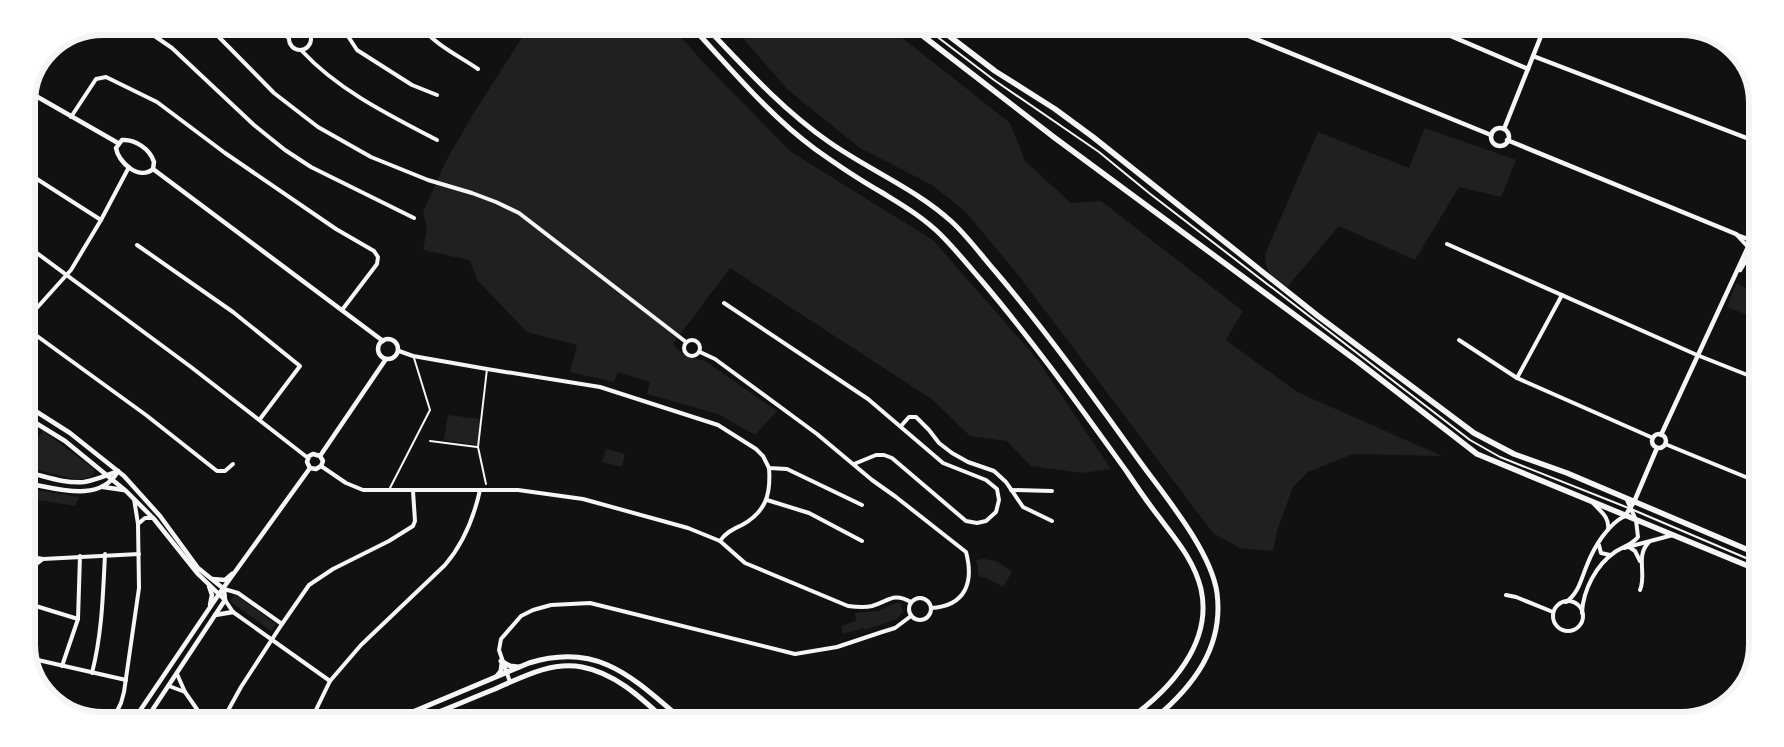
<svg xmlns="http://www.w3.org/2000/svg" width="1784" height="747" viewBox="0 0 1784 747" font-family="'Fira Sans',sans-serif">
	<rect width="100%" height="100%" fill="#111"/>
	<g fill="#202020">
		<path d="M528 28H673L701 60 791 152 933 240 1037 359 1111 469 1082 473 1031 466 1007 441 970 436 933 400 730 268 673 344 683 355 705 361 777 411 755 435 718 414 647 394 650 382 618 372 614 382 570 372 577 345 527 332 478 281 469 260 423 250 427 229 423 212 446 161 472 116Z"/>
		<path d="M735 29H891L1010 123 1025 161 1071 203 1101 201 1243 311 1226 340 1297 392 1442 456 1353 454 1308 472 1293 487 1277 531 1273 551 1240 548 1213 533 1019 276 965 211 932 185 860 148 788 90Z"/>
		<path d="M1425 128 1516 160 1501 197 1459 187 1415 260 1339 226 1287 287C1273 276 1265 274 1265 254L1318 132 1409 168Z"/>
		<path d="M1736 283 1756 293 1755 318 1727 307Z"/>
		<path d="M448 415 481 419 477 445 444 440Z"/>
		<path d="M43 431 90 466 94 469V474L90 477 79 480 26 467V456Z"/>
		<path d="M606 449 625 454 622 467 602 462Z"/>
		<path d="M26 488 79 497 75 506 26 498Z"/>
		<path d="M984 559 996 561 1012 572 1003 587 986 578 979 577 976 560Z"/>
		<path d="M235 594 276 624 271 631 230 601Z"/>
		<path d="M898 602 901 604 903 612 897 619 865 630 864 628 843 634 841 626 856 621 855 613 878 611Z"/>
	</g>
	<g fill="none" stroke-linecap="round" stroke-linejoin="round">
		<g stroke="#f5f5f5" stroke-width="2">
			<path d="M927 29 994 80 1099 152 1149 193 1470 440 1500 457 1631 509 1753 561"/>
			<path d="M430 441 477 447"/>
			<path d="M486 484 478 447 487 369"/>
			<path d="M390 488 430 410 414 358"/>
		</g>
		<g stroke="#f5f5f5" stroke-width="4">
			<path d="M140 26 172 48 254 125 285 150 311 167 414 218"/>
			<path d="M209 27 274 93 318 127 371 157 428 180 472 193 496 202 519 213 686 342"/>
			<path d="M273 27 289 38"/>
			<path d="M342 27 357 50 412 85 437 95"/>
			<path d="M421 27C436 45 459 56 478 69"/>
			<path d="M497 28 506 35"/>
			<circle cx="300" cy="39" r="11"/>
			<path d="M1705 32 1713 34"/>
			<path d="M302 51C338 90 389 115 437 140"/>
			<path d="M71 117 96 79 106 77 157 102 225 153 336 229 374 251 378 257 377 264 342 310"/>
			<path d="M26 172 101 220"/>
			<path d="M1736 234 1748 247 1756 252"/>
			<path d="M1737 235 1756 242"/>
			<path d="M1447 244 1697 355 1755 378"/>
			<path d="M26 245 191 367 308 458"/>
			<path d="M137 245 233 312 300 366 260 419"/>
			<path d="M1562 295 1517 378 1653 438"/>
			<path d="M724 303 868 399 943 463 986 480 997 489 999 500 996 512 986 521 977 523 966 521 892 458 884 455H876L854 464"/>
			<path d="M26 320 71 270 101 220 129 167"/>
			<path d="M26 328 146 415 217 471H225L233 464"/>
			<circle cx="692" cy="348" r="8"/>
			<path d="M1459 340 1517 378"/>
			<path d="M399 351 413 356 487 369 600 387 718 425 756 449 763 456 769 468 787 469 862 505"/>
			<path d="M700 352 715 359 817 434 872 480 896 497 966 552C974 582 966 606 931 608"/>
			<path d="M901 426 909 417H916L929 430 939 443 952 453 968 462 994 471 1006 482 1023 507 1052 521"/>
			<path d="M1665 444 1753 480"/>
			<path d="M321 466 346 483 363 490H518L583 499 688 528 720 541 745 563 848 606C856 607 864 608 872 606 889 601 893 592 911 602"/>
			<path d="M1011 490 1052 491"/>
			<path d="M767 500 809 513 862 541"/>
			<path d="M1593 503C1600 511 1610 517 1608 530"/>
			<path d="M138 524 145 518H153"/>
			<path d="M720 541C725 533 733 529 742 525 766 512 771 494 769 468"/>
			<path d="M1599 545 1601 553 1610 555"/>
			<path d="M1629 547 1635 551 1640 561"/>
			<path d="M1624 548 1673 535"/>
			<path d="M26 556 43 559 139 554"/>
			<path d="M26 572 43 559"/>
			<path d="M224 589 238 593 282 624"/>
			<path d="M1640 590C1647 574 1635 556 1649 542"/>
			<path d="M1506 595 1516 597 1553 612"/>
			<circle cx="920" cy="609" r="11"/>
			<path d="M225 600 233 612 330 681"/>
			<circle cx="1568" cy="616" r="15"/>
			<path d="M1566 602C1579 593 1581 579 1587 565 1594 547 1608 524 1625 516"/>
			<path d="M26 603 78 619"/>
			<path d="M1582 613C1583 590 1596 565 1615 552 1622 547 1632 545 1638 537L1636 520 1626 498"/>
			<path d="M29 658 126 680"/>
			<path d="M62 666 78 619 80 556"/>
			<path d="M92 673C102 634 103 595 105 554"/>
			<path d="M177 674 185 692 201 715"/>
			<path d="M510 682 499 650 501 639 521 616 533 610 551 605 590 603 795 654 837 647 882 632 895 628 911 616"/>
			<path d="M169 686 185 692"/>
			<path d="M115 715 121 703 124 692 139 588 138 524 134 499"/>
			<path d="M225 716 241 687 282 624 309 585 333 569 389 541 413 526 415 521 413 491"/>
			<path d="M313 716 330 681 361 645 445 565C463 544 474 517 480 490"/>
		</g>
		<g stroke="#f5f5f5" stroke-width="4.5">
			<path d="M1234 30 1491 135"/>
			<path d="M1439 31 1528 69"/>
			<path d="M1533 56 1757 142"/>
			<path d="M29 92 118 143"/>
			<circle cx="1500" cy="137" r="9"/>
			<path d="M1504 129 1543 31"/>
			<path d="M122 140C135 139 150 149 154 162L153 169C139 181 118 162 116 148Z"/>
			<path d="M1507 140 1736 234"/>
			<path d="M153 169 383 341"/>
			<path d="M1740 270 1746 260 1756 254"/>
			<circle cx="388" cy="349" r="10"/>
			<path d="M26 405 70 433 124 476 160 516 198 568 224 589"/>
			<path d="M26 417 65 441 126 491 154 519 198 574 225 600"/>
			<circle cx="1659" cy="441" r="7"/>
			<path d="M1661 435 1748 247 1756 242"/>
			<path d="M320 456 386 359"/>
			<path d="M310 468 307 462 309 456 313 454 320 456"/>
			<path d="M310 468 316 469 321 466 323 461 320 456"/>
			<path d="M26 472C45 476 65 484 84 482 96 480 107 475 118 471"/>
			<path d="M26 483C56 488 100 504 118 471"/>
			<path d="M103 487 124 490"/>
			<path d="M1625 516 1634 502 1657 448"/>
			<path d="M212 579 225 580 232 574"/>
			<path d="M209 586 212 595 210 605"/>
			<path d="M215 615 233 612"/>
			<path d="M137 715 219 594 310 468"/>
			<path d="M149 715 225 600 224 589"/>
		</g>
		<g stroke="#f5f5f5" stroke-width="5">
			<path d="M693 28C732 70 769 115 815 149 836 164 858 179 881 192 902 205 923 217 941 235 955 249 968 265 981 280 1033 341 1080 407 1127 472 1137 487 1148 503 1159 517 1176 540 1194 560 1201 589 1213 643 1170 690 1129 719"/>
			<path d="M707 28C745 68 783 110 829 142 869 170 916 189 952 222 968 237 981 255 995 271 1046 331 1092 395 1138 459 1163 494 1211 550 1217 593 1224 647 1193 687 1154 719"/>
			<path d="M501 661 510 666 519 667"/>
			<path d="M497 676 501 671 502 663"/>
			<path d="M403 716 529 663C597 642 631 676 679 717"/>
			<path d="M428 716C450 708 472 698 495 689 522 677 552 661 582 667 614 673 639 696 662 717"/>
		</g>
		<g stroke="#f5f5f5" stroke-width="5.5">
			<path d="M914 29 1055 138 1357 361 1477 454 1753 568"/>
			<path d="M940 29 995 71 1055 109 1093 137 1318 316 1474 433 1514 454 1567 473 1753 552"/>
		</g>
	</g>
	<path d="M0 0H1784V747H0ZM103 35H1681A68 68 0 0 1 1749 103V644A68 68 0 0 1 1681 712H103A68 68 0 0 1 35 644V103A68 68 0 0 1 103 35Z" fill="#fff" fill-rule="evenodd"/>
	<path fill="none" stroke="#f5f5f5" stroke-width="6" d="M103 35H1681A68 68 0 0 1 1749 103V644A68 68 0 0 1 1681 712H103A68 68 0 0 1 35 644V103A68 68 0 0 1 103 35Z"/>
</svg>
